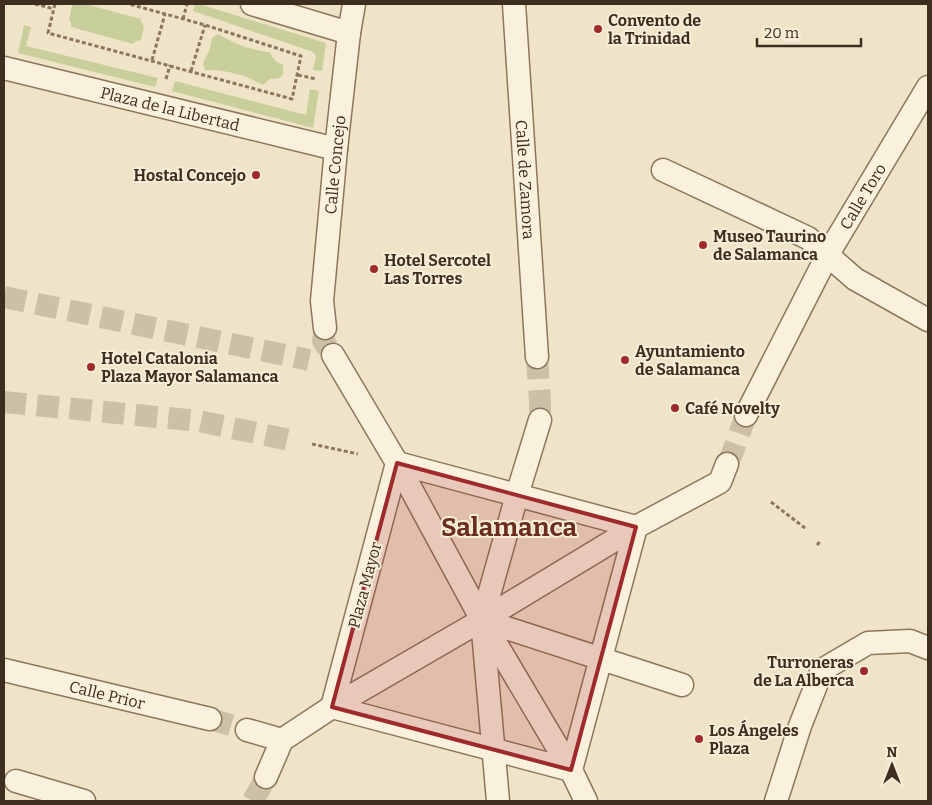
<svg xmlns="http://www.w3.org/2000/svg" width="932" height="805" viewBox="0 0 932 805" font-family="Bitter,serif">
	<rect width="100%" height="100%" fill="#f0e4c8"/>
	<g fill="#c9cf9b">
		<path d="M77 4H85L141 19V22L144 26 141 40 136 41 133 44 71 27V22L69 20 72 5Z"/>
		<path d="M195 4H199L326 43 322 71 313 70 316 56 313 52 193 11Z"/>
		<path d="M24 25 31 27 26 46 158 78 155 87 18 53Z"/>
		<path d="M218 34C236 44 249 50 270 52 273 59 276 62 283 65V74L280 78 270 79 263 85C243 74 227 70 205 70L203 63 210 49 212 38Z"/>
		<path d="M175 81 306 115 310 89 319 91 313 128 172 91Z"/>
	</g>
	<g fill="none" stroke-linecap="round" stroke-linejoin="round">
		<g stroke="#ccc0a6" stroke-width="22" stroke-dasharray="22 11" stroke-linecap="butt">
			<path d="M4 297 309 360"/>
			<path d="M325 328 323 341 333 355"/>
			<path d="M537 357 540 401V420"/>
			<path d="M4 402 199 421 289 440"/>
			<path d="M727 464 732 454 746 415"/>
			<path d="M210 719 247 730"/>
			<path d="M253 801 266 777"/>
		</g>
		<g stroke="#8d765c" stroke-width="25">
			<g id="pedestrian">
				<path d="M252 4 349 33"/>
				<path id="s1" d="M514 4 537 357"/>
				<path id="s2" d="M4 68 336 149"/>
				<path d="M663 170 808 238 855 279 928 320"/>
				<path id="s3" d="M325 328 322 301 336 149 349 33 354 4"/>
				<path d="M333 355 397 463 482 620 571 770 586 801"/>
				<path id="s4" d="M746 415 828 254 928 87"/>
				<path d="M397 463 636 527 571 770 332 707Z"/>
				<path d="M482 620 682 685"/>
				<path id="s5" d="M4 670 210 719"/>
				<path d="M247 730 282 740"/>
				<path d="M266 777 282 740 332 707 482 620 636 527 720 482 727 464"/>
				<path d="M16 781 84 801"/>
				<path d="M498 801 482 620 517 495 540 420"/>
				<path d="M776 801 800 726 822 670 868 643 910 641 928 648"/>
			</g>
		</g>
		<g stroke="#8d765c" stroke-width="3" stroke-dasharray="4 2.5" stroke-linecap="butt">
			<path d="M35 4 54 9"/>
			<path d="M55 4 48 33 292 99 301 56 205 25 129 4"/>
			<path d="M183 19 187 4"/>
			<path d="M152 60 165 14"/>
			<path d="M191 71 205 25"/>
			<path d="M298 75 316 79"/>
			<path d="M166 79 170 65"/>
			<path d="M312 444 358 454"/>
			<path d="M771 502 805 528"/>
			<path d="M817 545 821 540"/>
		</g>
		<use href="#pedestrian" stroke="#faf1dc" stroke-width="22"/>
	</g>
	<path fill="#9e2a2b" fill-opacity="0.2" stroke="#9e2a2b" stroke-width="4" stroke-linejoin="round" d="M397 463 636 527 571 770 332 707Z"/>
	<g fill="#9e2a2b" stroke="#f7eed8" stroke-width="2">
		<circle cx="598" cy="29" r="5"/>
		<circle cx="256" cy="175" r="5"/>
		<circle cx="703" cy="245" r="5"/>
		<circle cx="374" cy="269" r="5"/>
		<circle cx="625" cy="360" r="5"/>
		<circle cx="91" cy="367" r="5"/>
		<circle cx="675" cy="408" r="5"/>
		<circle cx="864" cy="671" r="5"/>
		<circle cx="699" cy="739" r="5"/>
	</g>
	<g text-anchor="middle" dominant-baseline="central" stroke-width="4" stroke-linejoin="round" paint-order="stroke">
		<g font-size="16" font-weight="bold" fill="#3d2e20" stroke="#f7eed8" text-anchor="start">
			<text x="608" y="20">Convento de<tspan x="608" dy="18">la Trinidad</tspan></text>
			<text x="246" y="175" text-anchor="end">Hostal Concejo</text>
			<text x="713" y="236">Museo Taurino<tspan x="713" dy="18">de Salamanca</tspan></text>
			<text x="384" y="260">Hotel Sercotel<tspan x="384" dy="18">Las Torres</tspan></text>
			<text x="635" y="351">Ayuntamiento<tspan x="635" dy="18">de Salamanca</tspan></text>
			<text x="101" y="358">Hotel Catalonia<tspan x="101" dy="18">Plaza Mayor Salamanca</tspan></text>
			<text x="685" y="408">Café Novelty</text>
			<text x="854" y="662" text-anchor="end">Turroneras<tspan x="854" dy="18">de La Alberca</tspan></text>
			<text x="709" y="730">Los Ángeles<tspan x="709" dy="18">Plaza</tspan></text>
		</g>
		<g font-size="16" fill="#3d2e20" stroke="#f7eed8">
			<text stroke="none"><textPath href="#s2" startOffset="171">Plaza de la Libertad</textPath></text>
			<text stroke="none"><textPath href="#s3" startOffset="164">Calle Concejo</textPath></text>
			<text stroke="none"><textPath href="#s1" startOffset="176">Calle de Zamora</textPath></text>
			<text stroke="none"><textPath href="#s4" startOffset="248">Calle Toro</textPath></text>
			<text transform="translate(365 585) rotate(-75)">Plaza Mayor</text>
			<text stroke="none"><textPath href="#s5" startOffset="106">Calle Prior</textPath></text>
		</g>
		<g font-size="26" font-weight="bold" fill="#6b2e1e" stroke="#f7eed8">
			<text x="509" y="527">Salamanca</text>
		</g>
	</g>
	<rect width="932" height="805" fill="none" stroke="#3d2e20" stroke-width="10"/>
	<g transform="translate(892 765)" stroke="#f7eed8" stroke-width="4" paint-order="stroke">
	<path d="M0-4L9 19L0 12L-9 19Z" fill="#3d2e20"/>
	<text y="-8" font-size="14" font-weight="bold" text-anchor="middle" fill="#3d2e20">N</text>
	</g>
	<path d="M757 38v8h104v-8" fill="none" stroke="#3d2e20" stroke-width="2.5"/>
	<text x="764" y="38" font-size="15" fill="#3d2e20" stroke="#f7eed8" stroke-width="4" paint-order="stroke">20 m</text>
</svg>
